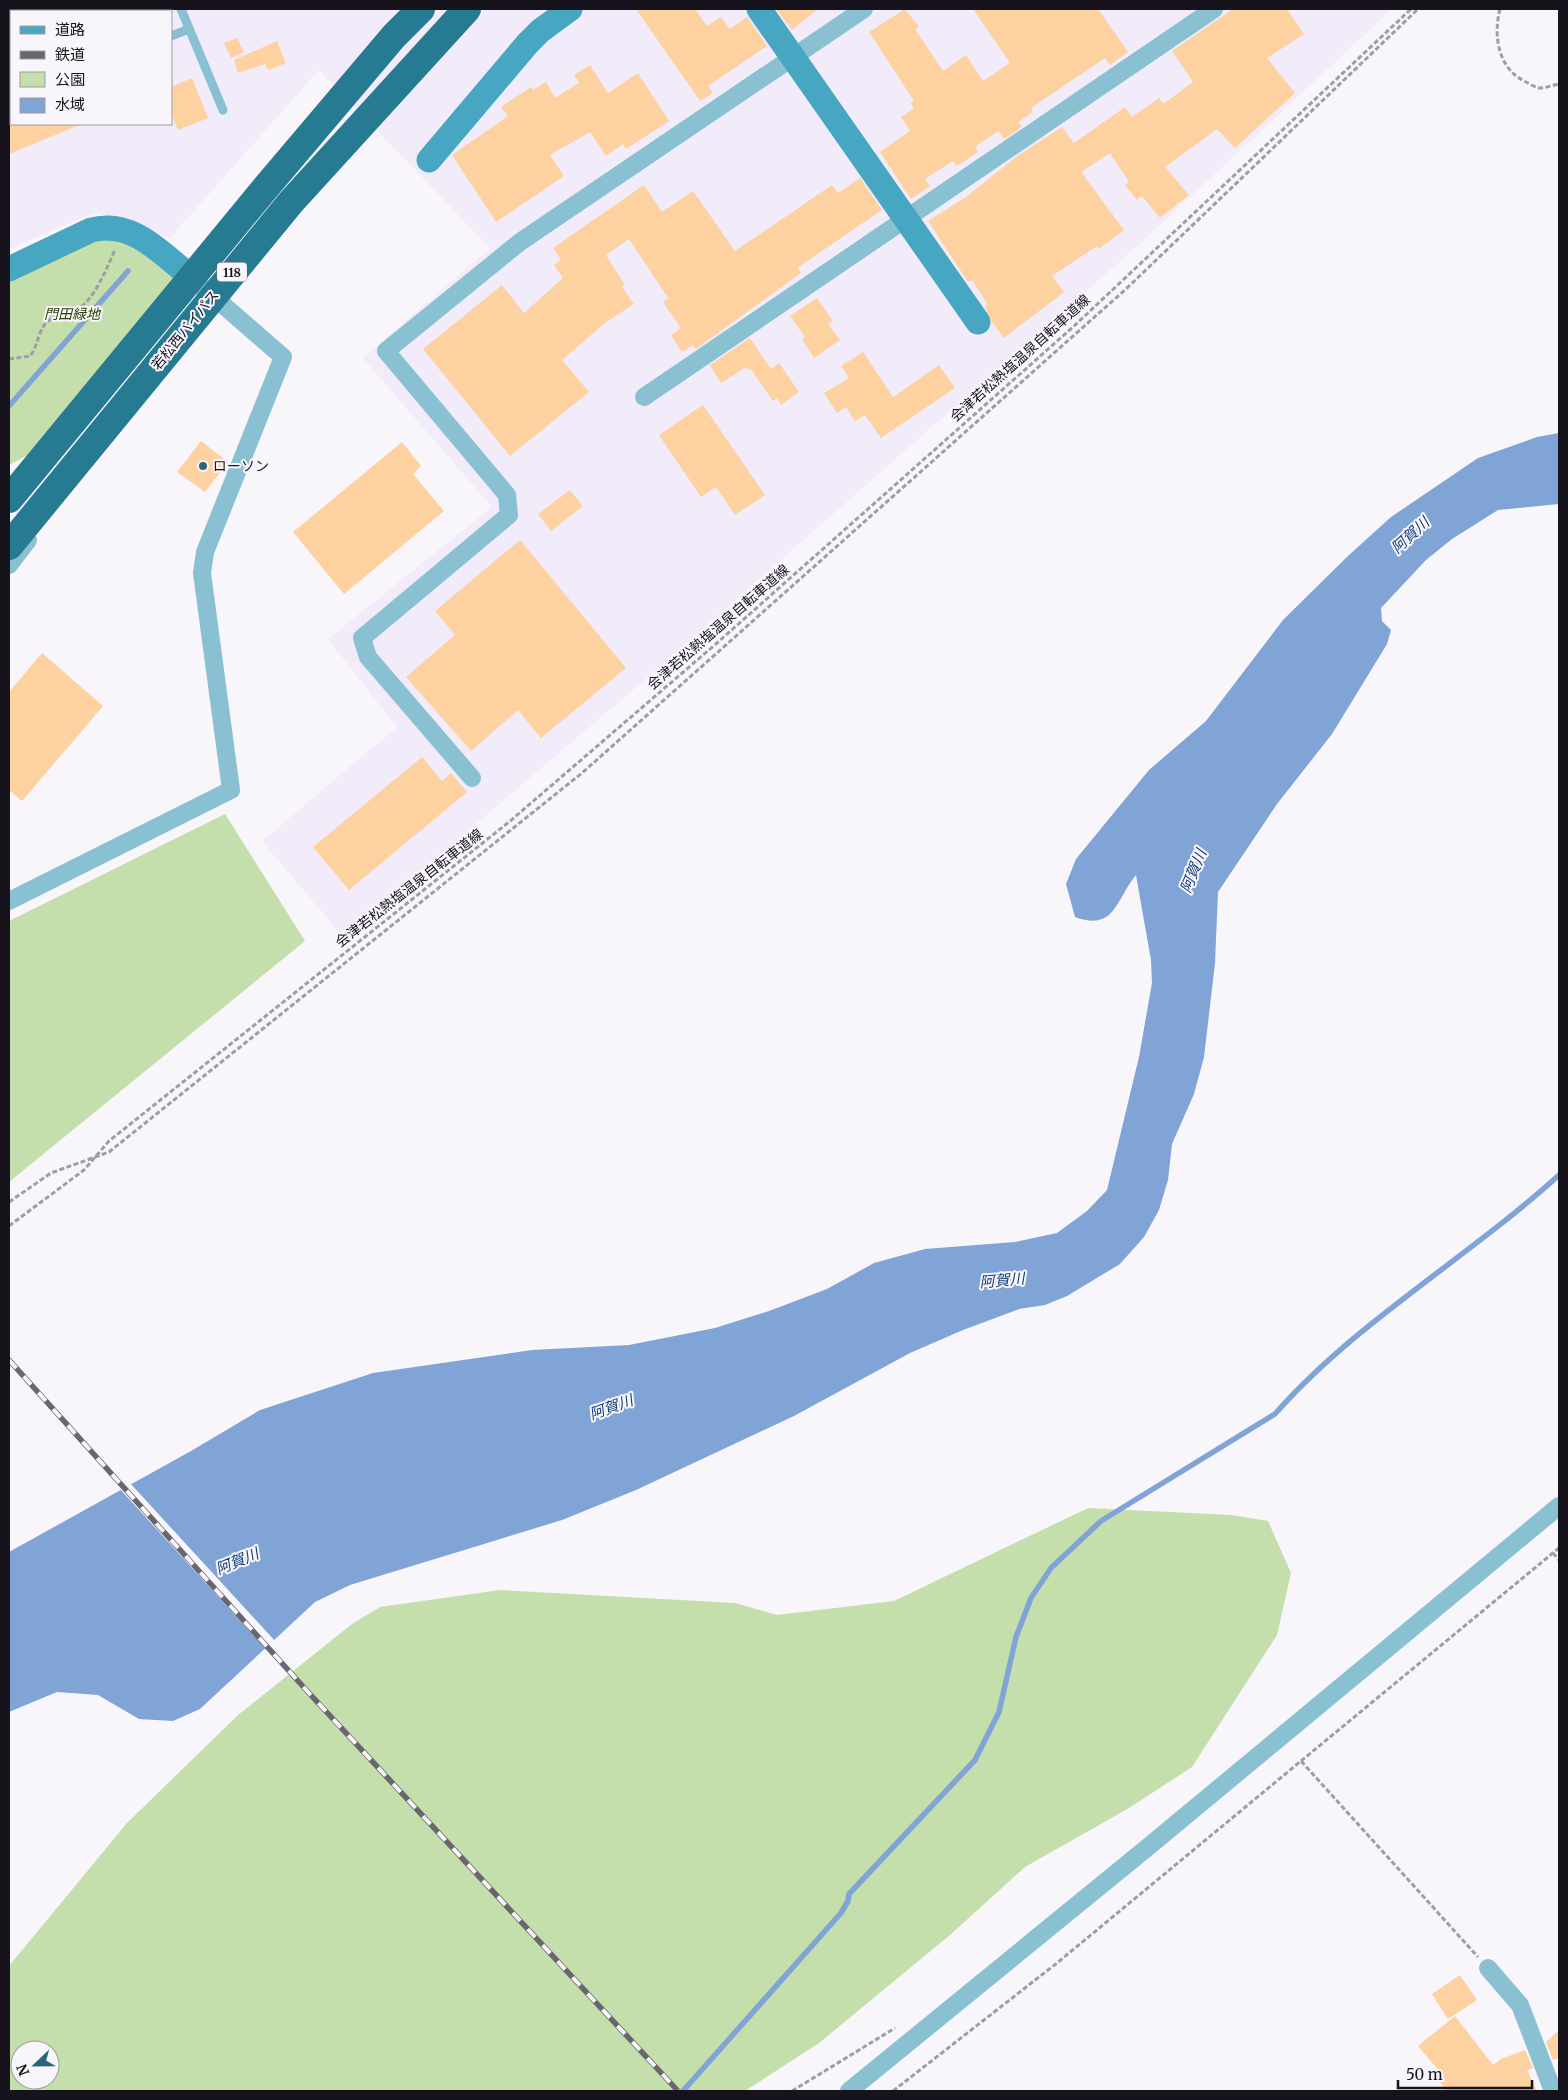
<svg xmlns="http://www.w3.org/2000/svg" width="1568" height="2100" viewBox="0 0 1568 2100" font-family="Merriweather,'Noto Sans JP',serif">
	<rect width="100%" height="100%" fill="#f8f5fb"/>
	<path fill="#f1ebfa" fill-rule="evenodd" d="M9 9H1392L1134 249 640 684 343 937 262 841 397 727 328 639 492 507 363 358 490 248 319 70 170 238 96 212 9 249ZM11 11H171V124H11Z"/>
	<g fill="#c4dfac" fill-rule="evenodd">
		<path d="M113 232 182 278 43 447 9 465V274Z"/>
		<path d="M225 814 305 941 9 1182V921Z"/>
		<path d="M1088 1508 1231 1515 1268 1521 1291 1573 1277 1635 1192 1767 1129 1808 1025 1867 950 1935 819 2043 745 2091H9V1966L127 1823 238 1715 352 1624 380 1607 500 1590 735 1603 777 1615 894 1601ZM20 2050H50V2080H20Z"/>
	</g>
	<path fill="#80a4d5" d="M1559 433V504L1498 510 1452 539 1426 560 1381 608 1382 621 1391 630 1387 644 1332 734 1277 804 1218 892 1215 963 1204 1057 1194 1094 1172 1144 1168 1180 1159 1210 1144 1237 1120 1264 1067 1296 1045 1305 1019 1309 963 1330 910 1353 794 1416 636 1490 562 1520 350 1585 315 1602 200 1709 173 1721 139 1719 98 1695 57 1692 9 1712V1552L191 1451 260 1410 373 1373 532 1350 629 1345 715 1328 769 1311 827 1289 874 1263 925 1249 1015 1242 1057 1233 1087 1211 1107 1190 1139 1057 1152 983 1151 960 1136 875C1116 899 1115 932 1075 917L1066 884 1076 859 1149 770 1206 721 1283 620 1349 555 1391 517 1478 458 1537 437Z"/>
	<path fill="#f8f5fb" d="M129 1482 276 1642 267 1650 119 1488Z"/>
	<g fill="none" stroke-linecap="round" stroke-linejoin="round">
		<g stroke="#80a4d5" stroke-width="5.5">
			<path d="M9 406 128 271"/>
			<path d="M683 2091 841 1913 848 1901 849 1894 975 1760 999 1712 1016 1637 1031 1598 1051 1568 1101 1521 1275 1414C1357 1321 1468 1258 1559 1175"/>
		</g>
	</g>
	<g fill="#fed2a0">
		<path d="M636 9H695L707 26 721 17 730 29 747 17 767 46 708 86 713 93 700 101Z"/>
		<path d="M776 9H818L792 30Z"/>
		<path d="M905 9 919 27 915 29 943 71 966 55 983 81 1010 63 973 9H1098L1128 52 1110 65 1105 58 1031 108 1033 112 1018 122 1022 127 1004 139 998 131 975 147 978 152 957 166 953 161 925 179 930 186 911 199 880 152 910 131 901 117 914 108 911 103 914 101 869 32Z"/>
		<path d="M1233 9H1287L1304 34 1267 58 1295 93 1235 148 1217 129 1165 167 1189 195 1160 218 1142 196 1137 200 1125 185 1129 182 1110 153 1081 172 1124 230 1099 249 1097 246 1052 276 1064 292 1004 338 992 322 985 307 988 305 972 280 968 282 928 221 966 197 1016 157 1062 127 1074 143 1125 107 1132 117 1159 98 1163 104 1193 82 1172 51Z"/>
		<path d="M237 38 244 52 231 58 224 43Z"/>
		<path d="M277 41 286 63 268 70 265 64 238 73 234 60Z"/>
		<path d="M590 65 608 93 638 73 669 121 626 149 623 144 606 156 590 132 550 155 564 176 496 222 452 155 508 116 501 107 531 87 533 90 546 82 555 98 579 83 574 75Z"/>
		<path d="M192 78 208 118 178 130 171 113V87Z"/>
		<path d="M9 124H82L9 154Z"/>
		<path d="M860 178 882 210 797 268 801 273 696 349 693 345 682 352 671 335 681 328 663 302 668 298 629 239 606 255 625 285 622 287 634 304 605 323 562 360 589 392 510 456 423 349 502 285 524 313 563 278 554 265 561 260 553 248 644 185 662 212 693 191 735 251 832 185 838 193Z"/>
		<path d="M817 298 833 321 828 324 840 340 814 358 802 339 805 337 790 316Z"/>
		<path d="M750 338 771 369 779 363 799 392 781 405 777 398 773 401 750 368 748 370 746 367 721 383 710 365Z"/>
		<path d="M863 352 893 397 939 365 955 388 881 438 865 415 855 421 846 407 837 413 824 393 849 378 841 366Z"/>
		<path d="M703 405 765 495 735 515 716 487 701 497 659 435Z"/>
		<path d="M201 441 228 462 205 492 177 472Z"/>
		<path d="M402 442 421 466 413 474 444 511 344 594 293 532Z"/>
		<path d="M570 490 583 506 551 531 538 514Z"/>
		<path d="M520 540 626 668 541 738 518 710 471 751 406 677 455 635 435 611Z"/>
		<path d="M42 653 103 706 22 801 9 790V692Z"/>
		<path d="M422 757 442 781 451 773 467 792 349 890 313 847Z"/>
		<path d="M1460 1975 1477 2000 1448 2019 1432 1994Z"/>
		<path d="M1455 2016 1493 2065 1501 2059 1525 2050 1533 2068 1527 2070 1537 2091H1447L1436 2077 1441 2073 1418 2046Z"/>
		<path d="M1559 2030V2058L1553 2060 1546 2042Z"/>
	</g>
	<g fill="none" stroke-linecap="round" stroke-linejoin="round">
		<g stroke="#a09da4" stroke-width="3" stroke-dasharray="5 2.5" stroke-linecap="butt">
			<path d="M1500 9C1493 36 1498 69 1526 82 1530 84 1536 88 1540 88 1546 88 1553 85 1559 84"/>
			<path d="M9 359 30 356C38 347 38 330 47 322 55 315 66 316 75 311 95 300 106 269 115 250"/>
			<path d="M9 1202 51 1173 109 1152 582 773 1126 289 1418 9"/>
			<path d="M9 1226 84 1170 109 1141 509 822 717 643 1073 327 1411 9"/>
			<path d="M1553 1553 1559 1560"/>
			<path d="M1301 1761 1559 1548"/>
			<path d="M792 2091 895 2028"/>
			<path d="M893 2091 1057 1963 1301 1761 1478 1957"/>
		</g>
		<g stroke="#89c1d3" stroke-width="9">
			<path d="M181 9 223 110"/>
			<path d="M171 36 189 29"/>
			<path d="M9 103 11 102"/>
		</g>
		<g stroke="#89c1d3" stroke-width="18">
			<path d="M644 397 1214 9"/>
			<path d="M9 565 28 540"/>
			<path d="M472 778 368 657 362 638 509 515 507 495 386 351 520 242 864 9"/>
			<path d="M9 901 231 790 202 573 205 552 283 357 191 277"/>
			<path d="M1488 1968 1520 2005 1553 2091"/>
			<path d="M849 2091 1148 1847 1559 1506"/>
		</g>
		<g stroke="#47a6c1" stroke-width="25">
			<path d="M759 9 978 322"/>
			<path d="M429 160 528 43 540 31 570 9"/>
			<path d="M9 269 91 230C132 219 161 253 191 277"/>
		</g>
		<g stroke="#267a91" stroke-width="28">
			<path d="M9 499 267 186 394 36 421 9"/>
			<path d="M9 546 291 202 467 9"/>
		</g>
		<g stroke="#69666e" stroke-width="5.5">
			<path id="rail" d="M9 1360 308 1692 678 2091"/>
		</g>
		<use href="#rail" stroke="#f8f5fb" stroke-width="4" stroke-dasharray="11" stroke-linecap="butt"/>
	</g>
	<circle fill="#2a647d" stroke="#f8f5fb" stroke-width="2" cx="203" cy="466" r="5"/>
	<g text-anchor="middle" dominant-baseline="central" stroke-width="4" stroke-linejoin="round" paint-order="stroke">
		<rect fill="#f8f5fb" stroke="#5a5760" stroke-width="1" x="217" y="262.5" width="30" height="19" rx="4"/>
		<g font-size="12" font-weight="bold" fill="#17131d">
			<text x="232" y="272">118</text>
		</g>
		<g font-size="14" font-style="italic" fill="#284205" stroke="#f8f5fb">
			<text x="72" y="314">門田緑地</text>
		</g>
		<g font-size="14" fill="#17131d" stroke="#f8f5fb">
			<text transform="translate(185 330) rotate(-51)">若松西バイパス</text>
			<text transform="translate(1020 358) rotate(-42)">会津若松熱塩温泉自転車道線</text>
			<text transform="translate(718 627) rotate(-41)">会津若松熱塩温泉自転車道線</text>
			<text transform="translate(409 888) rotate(-38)">会津若松熱塩温泉自転車道線</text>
		</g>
		<g font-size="14" fill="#17131d" stroke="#f8f5fb" text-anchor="start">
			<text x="213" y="466">ローソン</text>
		</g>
		<g font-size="15" font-style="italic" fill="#0c3d77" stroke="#f8f5fb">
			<text transform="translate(1410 535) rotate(-43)">阿賀川</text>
			<text transform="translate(1193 871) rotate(-68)">阿賀川</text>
			<text transform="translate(1002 1280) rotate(-5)">阿賀川</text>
			<text transform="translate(611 1407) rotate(-20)">阿賀川</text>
			<text transform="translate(237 1561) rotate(-23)">阿賀川</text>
		</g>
	</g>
	<rect width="1568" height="2100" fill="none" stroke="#17131d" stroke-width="20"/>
	<rect x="10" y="10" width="162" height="115" fill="#f8f5fb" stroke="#9e9ba2"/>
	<rect x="20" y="26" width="25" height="8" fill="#47a6c1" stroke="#9e9ba2"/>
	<text x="55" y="35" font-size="15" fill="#17131d">道路</text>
	<rect x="20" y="51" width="25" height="8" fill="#69666e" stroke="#9e9ba2"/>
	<text x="55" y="60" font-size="15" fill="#17131d">鉄道</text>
	<rect x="20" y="72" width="25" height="15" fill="#c4dfac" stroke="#9e9ba2"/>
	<text x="55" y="85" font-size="15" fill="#17131d">公園</text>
	<rect x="20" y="98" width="25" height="15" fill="#80a4d5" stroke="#9e9ba2"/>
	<text x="55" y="110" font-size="15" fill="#17131d">水域</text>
	<g transform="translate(35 2065) rotate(248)"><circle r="24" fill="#f8f5fb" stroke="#9e9ba2"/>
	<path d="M0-4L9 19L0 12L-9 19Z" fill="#2a647d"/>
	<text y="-8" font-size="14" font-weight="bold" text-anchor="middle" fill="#17131d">N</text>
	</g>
	<path d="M1398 2080v8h134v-8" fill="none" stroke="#17131d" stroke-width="2.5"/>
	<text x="1406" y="2080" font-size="15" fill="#17131d" stroke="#f8f5fb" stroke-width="4" paint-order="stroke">50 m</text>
</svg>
